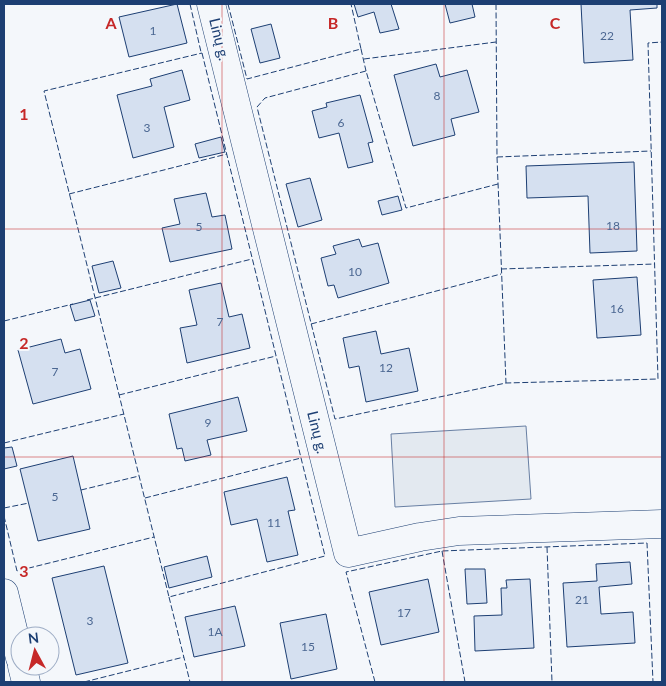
<svg xmlns="http://www.w3.org/2000/svg" width="666" height="686" viewBox="0 0 666 686" font-family="Lato,sans-serif">
	<rect width="100%" height="100%" fill="#f4f7fb"/>
	<path fill="#e3e9f0" stroke="#687fa3" d="M526 426 531 499 395 507 391 434Z"/>
	<g fill="#d5e0f0" stroke="#1d3f73">
		<path d="M177 4 187 43 129 57 119 17Z"/>
		<path d="M354 4H391L399 29 380 33 374 12 358 17Z"/>
		<path d="M445 4H472L475 17 450 23Z"/>
		<path d="M581 4H657V8L630 10 633 60 584 63Z"/>
		<path d="M271 24 280 58 260 63 251 29Z"/>
		<path d="M436 64 440 77 467 70 479 112 451 119 455 135 413 146 394 75Z"/>
		<path d="M182 70 190 100 164 107 174 147 133 158 117 95 152 86 150 79Z"/>
		<path d="M360 95 373 142 368 143 373 162 348 168 339 133 319 138 312 111 327 107 326 103Z"/>
		<path d="M221 137 225 152 199 158 195 144Z"/>
		<path d="M634 162 637 251 590 253 588 196 527 198 526 166Z"/>
		<path d="M310 178 322 220 298 227 286 184Z"/>
		<path d="M206 193 212 217 225 215 232 249 170 262 162 228 180 224 174 199Z"/>
		<path d="M398 196 402 210 382 215 378 201Z"/>
		<path d="M359 239 362 247 378 243 389 283 338 298 334 285 328 286 321 258 336 254 333 246Z"/>
		<path d="M113 261 121 288 99 293 92 266Z"/>
		<path d="M637 277 641 335 597 338 593 280Z"/>
		<path d="M221 283 229 317 242 314 250 348 187 363 180 328 197 325 189 290Z"/>
		<path d="M90 300 95 316 75 321 70 305Z"/>
		<path d="M376 331 381 354 409 348 418 391 366 402 359 366 349 368 343 338Z"/>
		<path d="M61 339 65 353 80 349 91 389 33 404 18 350Z"/>
		<path d="M238 397 247 431 207 440 211 455 185 461 182 448 177 449 169 414Z"/>
		<path d="M12 447 17 466 4 469V448Z"/>
		<path d="M73 456 90 529 38 541 20 469Z"/>
		<path d="M287 477 295 510 288 511 298 555 267 562 257 519 231 525 224 492Z"/>
		<path d="M207 556 212 577 169 588 164 567Z"/>
		<path d="M630 562 632 584 599 587 601 614 633 612 635 643 567 647 563 583 597 581 596 564Z"/>
		<path d="M104 566 128 663 76 675 52 578Z"/>
		<path d="M465 569H485L487 603 467 604Z"/>
		<path d="M428 579 439 632 381 645 369 592Z"/>
		<path d="M530 579 534 648 475 651 474 616 502 615 501 588H507L506 580Z"/>
		<path d="M235 606 245 646 194 657 185 617Z"/>
		<path d="M326 614 337 669 291 679 280 623Z"/>
	</g>
	<g fill="none" stroke-linecap="round" stroke-linejoin="round">
		<g stroke="#1d3f73" stroke-width="29">
			<g id="minor">
				<path d="M211 4 348 553 420 537 459 531 662 524"/>
				<path d="M4 593 20 658"/>
				<path d="M22 666 26 682"/>
			</g>
		</g>
		<use href="#minor" stroke="#f4f7fb" stroke-width="28"/>
		<g stroke="#1d3f73" stroke-width="1" stroke-dasharray="6 2.5" stroke-linecap="butt">
			<path d="M190 4 201 52"/>
			<path d="M228 4 247 79 361 49 351 4"/>
			<path d="M496 4 497 157 506 383"/>
			<path d="M361 49 366 71"/>
			<path d="M202 53 325 556 169 597 44 91Z"/>
			<path d="M364 59 496 42"/>
			<path d="M497 157 651 151"/>
			<path d="M498 184 406 208 366 71 265 98 257 107 335 419 506 383 658 379 648 43 662 42"/>
			<path d="M69 194 227 154"/>
			<path d="M501 269 655 264"/>
			<path d="M87 300 252 259"/>
			<path d="M4 321 73 304"/>
			<path d="M311 324 501 274"/>
			<path d="M119 395 276 356"/>
			<path d="M4 443 124 414"/>
			<path d="M81 490 139 476"/>
			<path d="M145 498 301 458"/>
			<path d="M4 508 29 503"/>
			<path d="M4 516 17 571 154 537"/>
			<path d="M547 547 552 682"/>
			<path d="M442 551 465 682"/>
			<path d="M169 597 190 682"/>
			<path d="M84 682 184 657"/>
			<path d="M375 682 346 572 442 551 647 543 653 682"/>
		</g>
	</g>
	<path fill="none" stroke="#c62828" stroke-width="1" stroke-opacity="0.55" d="M222 4V682M444 4V682M4 229H662M4 457H662"/>
	<g text-anchor="middle" dominant-baseline="central" stroke-width="4" stroke-linejoin="round" paint-order="stroke">
		<g font-size="12" fill="#4b6792">
			<text x="153" y="30">1</text>
			<text x="607" y="35">22</text>
			<text x="437" y="95">8</text>
			<text x="341" y="122">6</text>
			<text x="147" y="127">3</text>
			<text x="613" y="225">18</text>
			<text x="199" y="226">5</text>
			<text x="355" y="271">10</text>
			<text x="617" y="308">16</text>
			<text x="220" y="321">7</text>
			<text x="386" y="367">12</text>
			<text x="55" y="371">7</text>
			<text x="208" y="422">9</text>
			<text x="55" y="496">5</text>
			<text x="274" y="522">11</text>
			<text x="582" y="599">21</text>
			<text x="404" y="612">17</text>
			<text x="90" y="620">3</text>
			<text x="215" y="631">1A</text>
			<text x="308" y="646">15</text>
		</g>
		<g font-size="15" fill="#1d3f73" stroke="#f4f7fb">
			<text transform="translate(220 39) rotate(76)">Linų g.</text>
			<text transform="translate(318 432) rotate(76)">Linų g.</text>
		</g>
	</g>
	<g font-size="16" text-anchor="middle" font-weight="bold" fill="#c62828" stroke="#f4f7fb" stroke-width="4" stroke-linejoin="round" paint-order="stroke">
		<text x="111" y="29">A</text>
		<text x="333" y="29">B</text>
		<text x="555" y="29">C</text>
		<text x="24" y="120">1</text>
		<text x="24" y="349">2</text>
		<text x="24" y="577">3</text>
	</g>
	<rect width="666" height="686" fill="none" stroke="#1d3f73" stroke-width="10"/>
	<g transform="translate(35 651) rotate(353)"><circle r="24" fill="#f4f7fb" stroke="#9eadc5"/>
	<path d="M0-4L9 19L0 12L-9 19Z" fill="#c62828"/>
	<text y="-8" font-size="14" font-weight="bold" text-anchor="middle" fill="#1d3f73">N</text>
	</g>
</svg>
